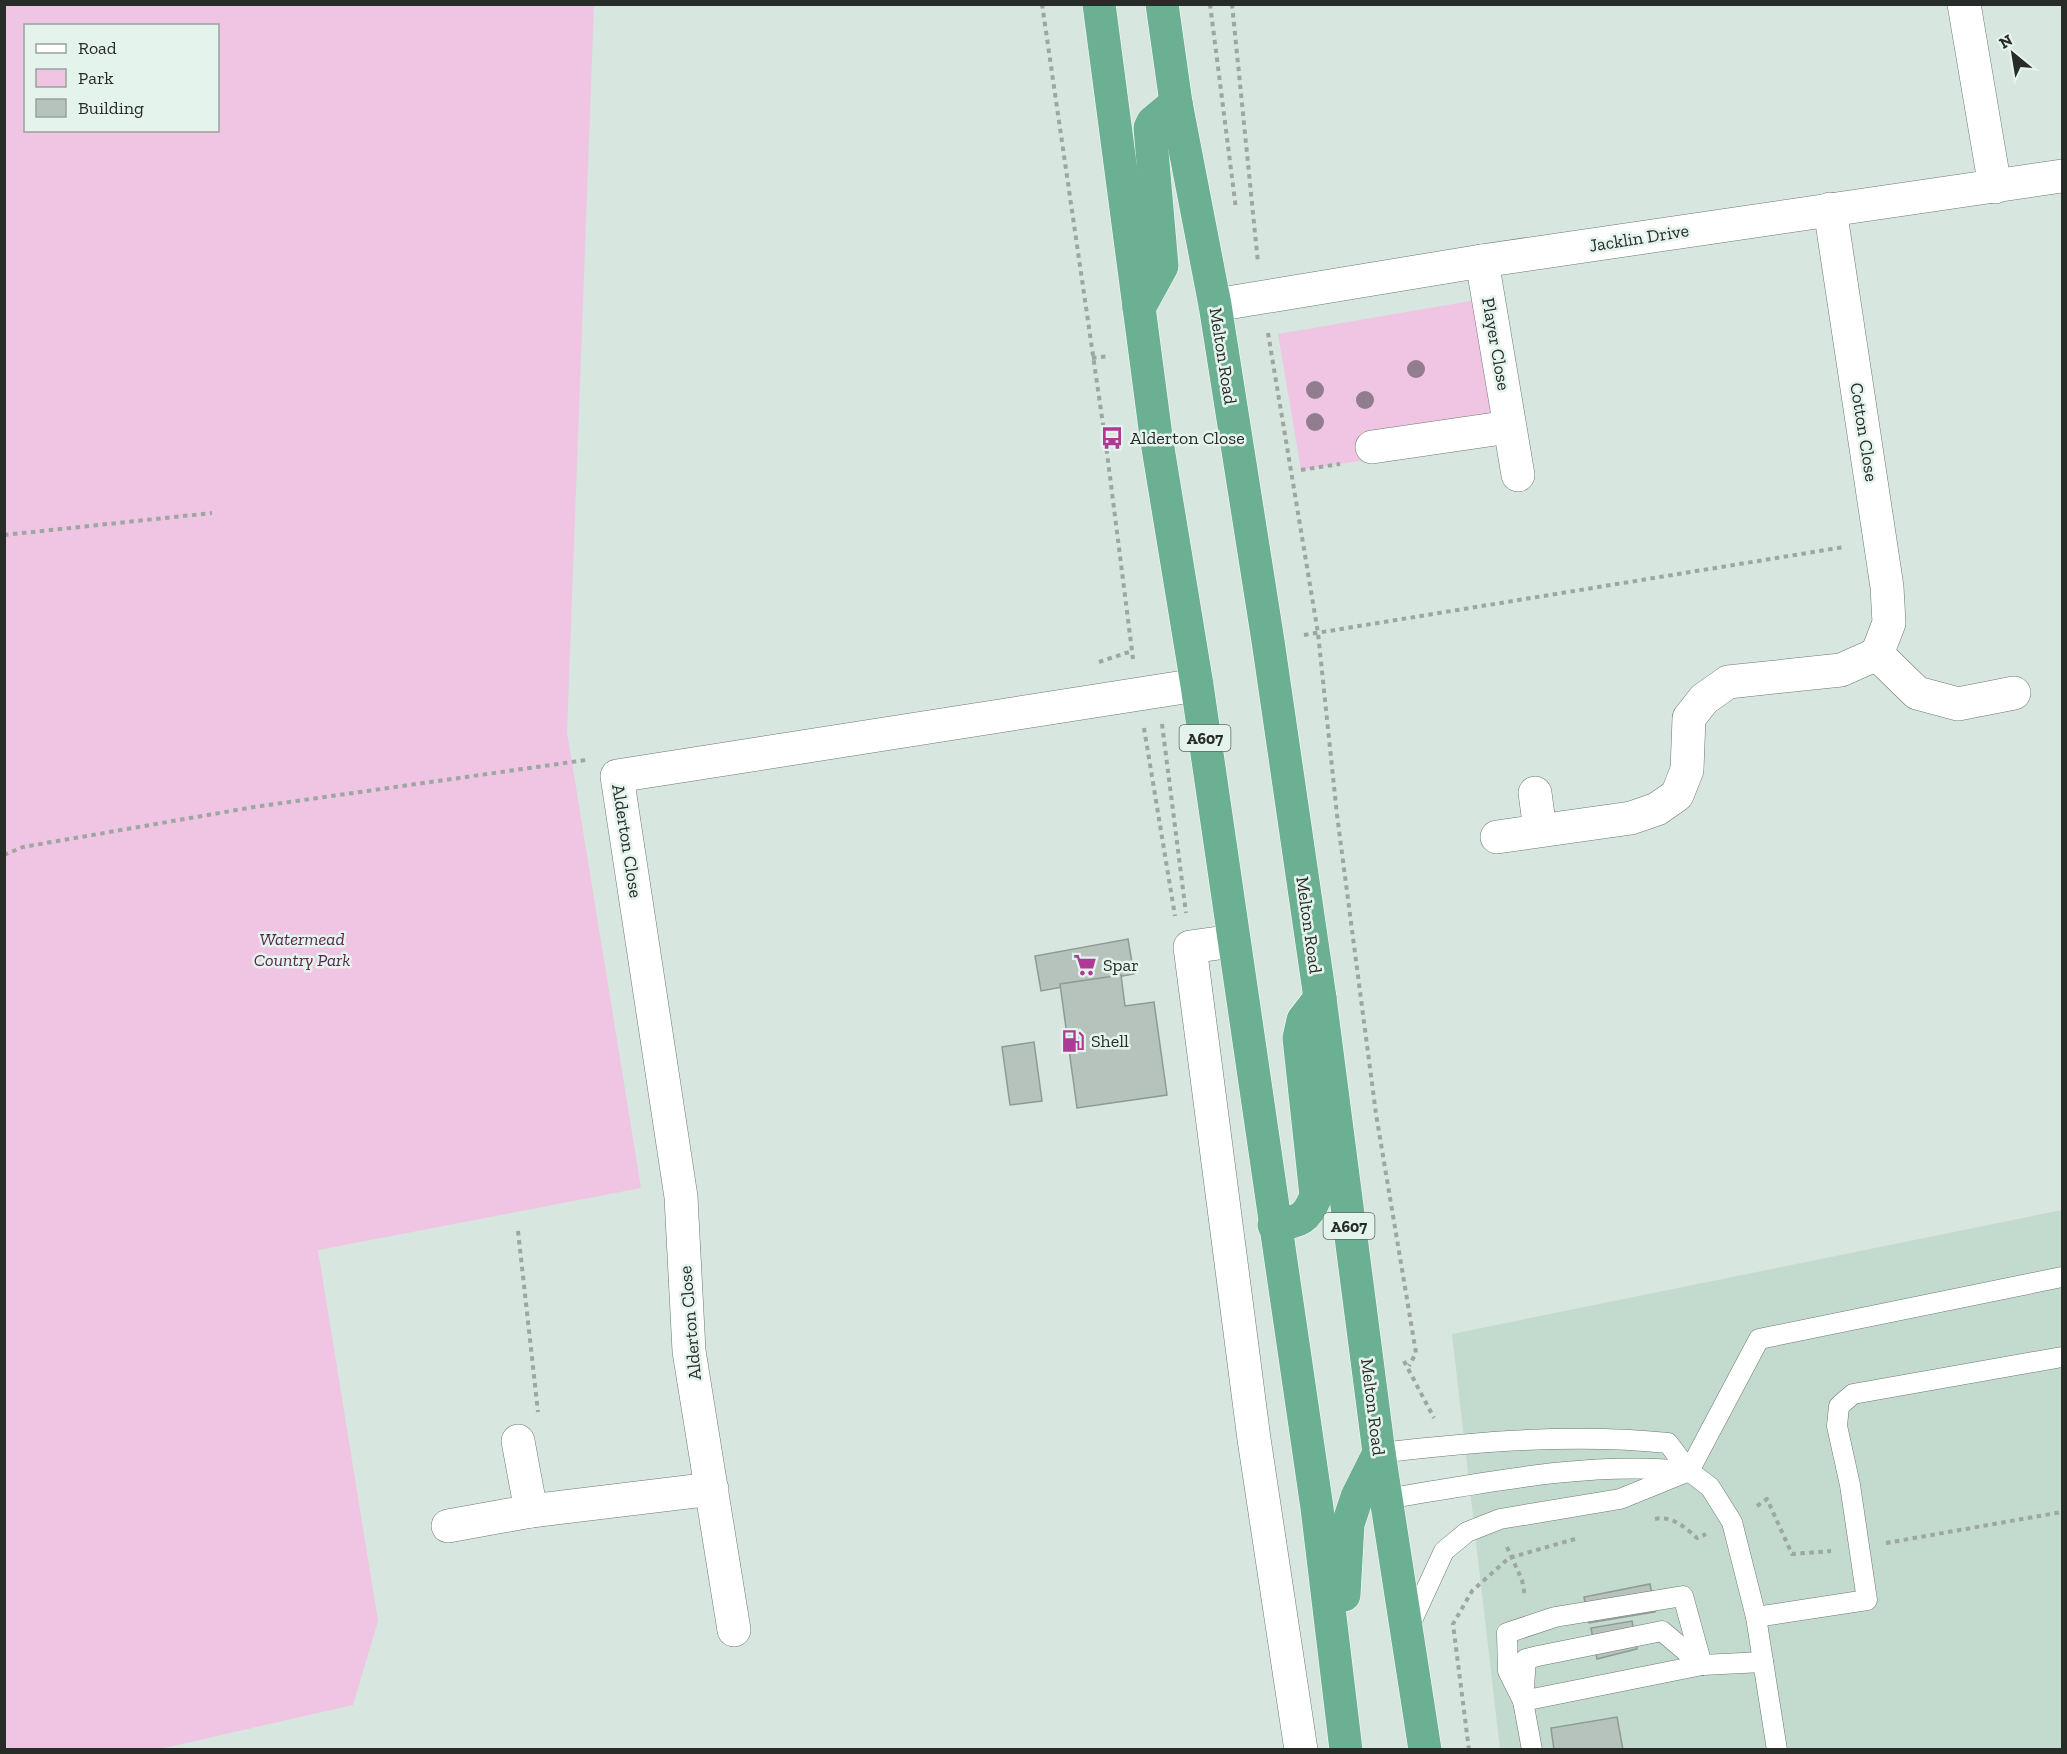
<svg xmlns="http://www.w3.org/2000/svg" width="2067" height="1754" viewBox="0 0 2067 1754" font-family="'Zilla Slab',serif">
	<rect width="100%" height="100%" fill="#d7e6de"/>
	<path fill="#c3dace" d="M2062 1210V1749H1500L1452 1334Z"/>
	<g fill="#efc5e3" fill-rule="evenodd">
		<path d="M5 4 594 5 567 732 641 1188 318 1250 378 1621 353 1705 160 1749H5ZM26 26H218V130H26Z"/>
		<path d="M1488 298 1509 427 1373 459 1301 470 1278 334Z"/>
	</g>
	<g fill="#b5c3bc" stroke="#8d9b94" stroke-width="1.5">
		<path d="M1128 939 1134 974 1041 991 1035 956Z"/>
		<path d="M1121 975 1125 1006 1154 1002 1167 1095 1077 1108 1060 984Z"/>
		<path d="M1034 1042 1042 1101 1010 1105 1002 1047Z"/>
		<path d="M1650 1584 1655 1612 1589 1623 1584 1597Z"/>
		<path d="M1632 1621 1637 1649 1597 1659 1591 1628Z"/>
		<path d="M1617 1717 1623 1750H1554L1551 1728Z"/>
	</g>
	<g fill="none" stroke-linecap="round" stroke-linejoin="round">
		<g stroke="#6b7972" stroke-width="21">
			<g id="service">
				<path d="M1379 1453C1474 1442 1573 1433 1668 1443L1689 1471 1710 1487 1732 1522 1756 1617 1777 1750"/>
				<path d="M1386 1499C1484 1483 1587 1461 1686 1471"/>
				<path d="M1756 1617 1867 1600 1850 1485 1837 1426 1839 1406 1853 1394 2062 1357"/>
				<path d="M1408 1629 1444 1551 1467 1532 1500 1519 1620 1499 1689 1471 1759 1339 2062 1277"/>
				<path d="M1523 1701 1508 1671 1507 1633 1555 1617 1683 1596 1702 1665"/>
				<path d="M1523 1701 1526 1659 1538 1656 1662 1631 1702 1665"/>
				<path d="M1532 1750 1523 1701 1702 1665 1763 1662"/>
			</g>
		</g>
		<g stroke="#6b7972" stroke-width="34">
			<g id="minor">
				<path d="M1964 4 1995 187"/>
				<path d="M1830 209 1887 587 1889 623 1877 654"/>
				<path d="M1482 261 1518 475"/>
				<path d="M1215 305 1482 261 2062 176"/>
				<path d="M1372 447 1509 427"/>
				<path d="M1535 793 1540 830"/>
				<path d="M1497 837 1631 818 1657 809 1677 795 1687 770 1689 718 1704 699 1728 682 1841 670 1877 654 1917 693 1958 704 2014 693"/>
				<path d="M1233 941 1190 947 1254 1439 1301 1750"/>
				<path d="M518 1441 531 1511"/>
				<path d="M448 1526 531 1511 712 1489"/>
				<path d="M734 1630 689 1351 681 1197 617 776 1197 685"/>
			</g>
		</g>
		<g stroke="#fff" stroke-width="34">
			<g id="trunk">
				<path d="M1099 4 1156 436 1197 685 1317 1508 1346 1750"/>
				<path d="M1162 4 1176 103 1215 305 1268 641 1320 998 1379 1453 1425 1750"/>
				<path d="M1139 308 1162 266 1150 128 1153 122 1176 103"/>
				<path d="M1274 1225C1299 1221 1306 1221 1316 1196L1299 1038 1303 1020 1320 998"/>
				<path d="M1344 1595 1348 1524 1357 1497 1379 1453"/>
			</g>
		</g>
		<g stroke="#9ca7a1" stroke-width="4" stroke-dasharray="4.5 4.5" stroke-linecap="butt">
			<path d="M1042 4 1106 445 1133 659"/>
			<path d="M1210 4 1236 209"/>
			<path d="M1232 4 1258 263"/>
			<path d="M1268 333 1318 633 1337 815 1376 1114 1416 1353 1409 1366"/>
			<path d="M1092 358 1110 356"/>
			<path d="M1106 445 1121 443"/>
			<path d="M1301 470 1340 464"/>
			<path d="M4 535 212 513"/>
			<path d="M1304 635 1844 547"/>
			<path d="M1099 662 1132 651"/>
			<path d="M1162 724 1186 913"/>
			<path d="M1144 728 1175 916"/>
			<path d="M4 855 23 847 254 807 586 760"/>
			<path d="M518 1231 538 1412"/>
			<path d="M1404 1361 1434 1418"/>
			<path d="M1757 1506 1767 1499 1792 1554 1831 1551"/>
			<path d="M1655 1519C1672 1515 1686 1528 1697 1538L1706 1534"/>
			<path d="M1886 1543 2062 1512"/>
			<path d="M1507 1547 1522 1580 1525 1596"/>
			<path d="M1469 1750 1453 1624 1472 1591 1509 1558 1575 1539"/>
		</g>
		<use href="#service" stroke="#fff" stroke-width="20"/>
		<use href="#minor" stroke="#fff" stroke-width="33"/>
		<use href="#trunk" stroke="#6cb094" stroke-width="33"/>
	</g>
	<g fill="#927c8f">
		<circle cx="1416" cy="369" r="9"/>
		<circle cx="1315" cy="390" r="9"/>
		<circle cx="1365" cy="400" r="9"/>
		<circle cx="1315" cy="422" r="9"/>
	</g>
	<defs>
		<g id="bus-bare" transform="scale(1.8)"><path d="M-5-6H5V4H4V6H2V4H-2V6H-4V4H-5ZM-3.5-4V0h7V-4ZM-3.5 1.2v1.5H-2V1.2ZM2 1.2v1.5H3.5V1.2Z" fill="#ad3b96" stroke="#e4f3eb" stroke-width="2.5" paint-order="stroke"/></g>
		<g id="supermarket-bare" transform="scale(1.8)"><path d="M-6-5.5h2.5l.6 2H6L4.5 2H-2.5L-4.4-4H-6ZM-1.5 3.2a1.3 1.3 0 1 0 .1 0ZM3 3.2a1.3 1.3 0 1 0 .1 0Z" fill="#ad3b96" stroke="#e4f3eb" stroke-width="2.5" paint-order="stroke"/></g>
		<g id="fuel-bare" transform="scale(1.8)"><path d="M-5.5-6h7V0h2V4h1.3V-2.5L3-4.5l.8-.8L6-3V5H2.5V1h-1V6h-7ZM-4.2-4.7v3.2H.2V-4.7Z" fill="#ad3b96" stroke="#e4f3eb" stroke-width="2.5" paint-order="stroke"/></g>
	</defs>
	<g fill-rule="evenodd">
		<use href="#bus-bare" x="1112" y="438"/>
		<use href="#supermarket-bare" x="1085" y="965"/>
		<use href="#fuel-bare" x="1073" y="1041"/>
	</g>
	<g text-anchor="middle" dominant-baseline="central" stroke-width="5" stroke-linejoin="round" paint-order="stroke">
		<g fill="#e4f3eb" stroke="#606863" stroke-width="1.5">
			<rect x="1179.5" y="725" width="51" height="26" rx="4.5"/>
			<rect x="1323.5" y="1213" width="51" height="26" rx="4.5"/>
		</g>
		<g font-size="16" font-weight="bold" fill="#272c29">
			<text x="1205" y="738">A607</text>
			<text x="1349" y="1226">A607</text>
		</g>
		<g font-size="18" fill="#272c29" stroke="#e4f3eb">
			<text transform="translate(1639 238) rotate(-9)">Jacklin Drive</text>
			<text transform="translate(1496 344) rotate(80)">Player Close</text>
			<text transform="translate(1223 356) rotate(81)">Melton Road</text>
			<text transform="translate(1864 432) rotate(81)">Cotton Close</text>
			<text transform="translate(627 841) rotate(81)">Alderton Close</text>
			<text transform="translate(1309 925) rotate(82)">Melton Road</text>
			<text transform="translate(690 1323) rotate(-95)">Alderton Close</text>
			<text transform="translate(1373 1407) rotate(83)">Melton Road</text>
		</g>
		<g font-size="18" fill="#272c29" stroke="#e4f3eb" text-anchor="start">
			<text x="1130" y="438">Alderton Close</text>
			<text x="1103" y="965">Spar</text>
			<text x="1091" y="1041">Shell</text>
		</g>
		<g font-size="18" font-style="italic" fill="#5a264e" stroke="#e4f3eb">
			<text x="302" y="939">Watermead<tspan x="302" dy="21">Country Park</tspan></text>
		</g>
	</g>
	<rect width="2067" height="1754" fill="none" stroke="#272c29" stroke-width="12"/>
	<rect x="24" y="24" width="195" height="108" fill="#e4f3eb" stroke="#98a39d" stroke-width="1.5"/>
	<rect x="36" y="44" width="30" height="9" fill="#ffffff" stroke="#98a39d" stroke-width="1.5"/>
	<text x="78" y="54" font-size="18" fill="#272c29">Road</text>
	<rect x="36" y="69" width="30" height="18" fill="#efc5e3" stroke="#98a39d" stroke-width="1.5"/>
	<text x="78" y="84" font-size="18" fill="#272c29">Park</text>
	<rect x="36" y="99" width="30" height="18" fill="#b5c3bc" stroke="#98a39d" stroke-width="1.5"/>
	<text x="78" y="114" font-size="18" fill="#272c29">Building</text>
	<g transform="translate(2013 54) rotate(330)" stroke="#e4f3eb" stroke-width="4.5" paint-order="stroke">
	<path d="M0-4.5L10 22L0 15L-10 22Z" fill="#272c29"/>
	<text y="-9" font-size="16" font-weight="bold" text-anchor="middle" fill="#272c29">N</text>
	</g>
</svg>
